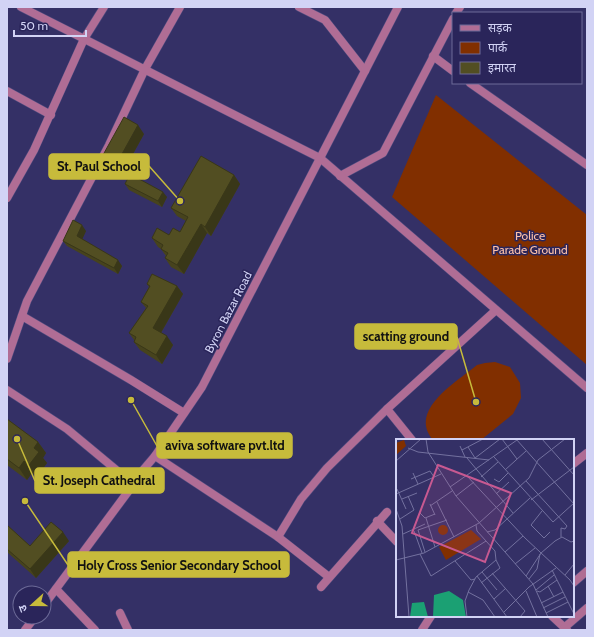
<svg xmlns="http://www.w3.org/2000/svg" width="594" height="637" viewBox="0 0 594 637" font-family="Cabin,'Noto Sans Devanagari',sans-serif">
	<rect width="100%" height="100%" fill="#343066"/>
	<g fill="#812f00">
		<path d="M436 95 587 215V365L392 197Z"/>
		<path d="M495 362 510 367 520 383 521 398 513 414 481 440H433C407 410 458 381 477 365L485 363Z"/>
	</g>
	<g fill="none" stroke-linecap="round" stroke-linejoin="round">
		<g stroke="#504d80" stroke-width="9">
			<g id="minor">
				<path d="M299 7 325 20 365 71"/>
				<path d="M456 13 460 7"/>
				<path d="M433 56 453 71"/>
				<path d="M470 83 587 165"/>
				<path d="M7 91 51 115"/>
				<path d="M340 176 383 153 453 19"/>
				<path d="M7 198 34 150 84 39 104 7"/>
				<path d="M22 316 131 380 184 413"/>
				<path d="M7 359 27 301 109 145 145 69 180 7"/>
				<path d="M7 390 67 429 132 483"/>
				<path d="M387 409 412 440"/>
				<path d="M155 456 278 537 329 577"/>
				<path d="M573 464 587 453"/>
				<path d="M377 521 397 542"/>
				<path d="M278 537 301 499 327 468 387 409 496 310"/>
				<path d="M573 583 587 571"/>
				<path d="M321 587 387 512"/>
				<path d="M56 589 95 630"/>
				<path d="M120 613 128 630"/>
				<path d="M552 616 567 630"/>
				<path d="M565 627 587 608"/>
				<path d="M422 630 431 616"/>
			</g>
		</g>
		<g stroke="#504d80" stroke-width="9">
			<g id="tertiary">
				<path d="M21 7 320 158 587 388"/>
				<path d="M44 605 133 485 132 483 155 456 202 387 398 7"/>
				<path d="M25 630 35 617"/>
			</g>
		</g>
		<use href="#minor" stroke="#b06d95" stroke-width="8"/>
		<use href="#tertiary" stroke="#b06d95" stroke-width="8"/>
	</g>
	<g fill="#47431d">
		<path d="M144 134 123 172 109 164 103 155Z"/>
		<path d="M234 175 240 184 211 236 207 233 184 274 171 267 165 258 166 256 161 249 158 247 152 238 180 232 186 221 177 216 171 208Z"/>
		<path d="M125 184 167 197 162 207 129 190Z"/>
		<path d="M86 231 82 239 122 266 118 274 67 246 63 241Z"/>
		<path d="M147 284 177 286 183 294 161 333 173 345 162 364 140 350 134 342V340L129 333 146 308 141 302 149 287Z"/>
		<path d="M7 419 38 442 46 453 43 458 47 463 37 477 32 473 27 480 7 465Z"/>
		<path d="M7 525 30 546 69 541 36 578 7 552Z"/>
	</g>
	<g fill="#393718">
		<path d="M138 125 144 134 123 172 117 163Z"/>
		<path d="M234 175 240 184 211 236 205 227Z"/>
		<path d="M163 192 167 197 162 207 158 201Z"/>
		<path d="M201 224 207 233 184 274 177 265Z"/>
		<path d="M82 225 86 231 81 242 77 236Z"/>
		<path d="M118 260 122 266 118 274 114 268Z"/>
		<path d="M177 286 183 294 159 336 153 328Z"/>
		<path d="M167 336 173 345 162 364 156 355Z"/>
		<path d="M38 442 46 453 43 458 47 463 37 477 29 465 34 448Z"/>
		<path d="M24 461 32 473 27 480 19 468Z"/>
		<path d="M63 532 69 541 36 578 30 569Z"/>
	</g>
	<g fill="#524e22" stroke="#393718">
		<path d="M124 117 138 125 117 163 103 155Z"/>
		<path d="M201 156 234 175 205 227 201 224 177 265 165 258 168 253 161 249 163 245 152 238 157 228 169 235 173 228 180 232 188 217 171 208Z"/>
		<path d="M130 174 163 192 158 201 125 184Z"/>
		<path d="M73 220 82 225 77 236 118 260 114 268 63 241Z"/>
		<path d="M152 274 177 286 153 328 167 336 156 355 134 342 136 337 129 333 148 306 141 302 150 286 147 284Z"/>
		<path d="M7 419 38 442 34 448 39 452 29 465 24 461 19 468 7 459Z"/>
		<path d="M51 522 63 532 30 569 7 549V525L30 546Z"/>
	</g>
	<g text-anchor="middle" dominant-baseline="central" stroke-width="3" stroke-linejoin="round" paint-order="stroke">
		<g font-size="12" fill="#fdc2a9" stroke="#2a255a">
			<text x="530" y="235">Police<tspan x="530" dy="14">Parade Ground</tspan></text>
		</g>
		<g font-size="12" fill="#d2d3f5" stroke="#2a255a">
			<text transform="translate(228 312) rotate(-63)">Byron Bazar Road</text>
		</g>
	</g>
	<g transform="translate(396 439)">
		<rect width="178" height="178" fill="#343066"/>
		<path d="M8 1 10 7 0 16V4ZM42 91a5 5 0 1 1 10 0a5 5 0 1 1-10 0ZM75 91 85 100 50 121 43 108Z" fill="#812f00"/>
		<path d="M53 152 67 161 70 178H37L38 156ZM28 163 32 178H14L16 164Z" fill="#1ba073"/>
		<path fill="none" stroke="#73719f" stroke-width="1" d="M30 0 32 13 60 57 137 145 152 178M106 0 121 20M120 0 178 65M146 0 178 36M64 7 69 18M72 8 79 19 104 0M12 9 22 13 93 21M66 11 87 0M98 18 157 83 178 64M71 19 117 74M0 22 25 0M109 31 130 12M17 34 22 45M71 37 129 99 174 141 178 147M85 38 102 23M15 40 34 32 38 38M98 40 103 43 112 34M130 42 171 87 169 90 165 89V98M54 48 121 1M1 50 10 70M0 55 45 35M100 55 113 43M60 57 78 43M6 60 21 54M135 61 178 28M41 63 58 98M34 65 39 76M34 67 56 52M0 70 6 87 13 178M146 72 135 86 148 99 154 93M23 73 29 79 39 75M30 79 39 108M4 80 18 71 12 57M80 86 81 92 99 112 100 121M18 92 26 114M91 93 99 91 134 59M7 95 29 85M29 113 22 91 51 81M109 113 127 97M24 115 35 137 90 102M0 121 28 114 83 84 133 39 142 21 169 0M59 122 75 141 79 140M119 125 139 109M156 131 178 175M86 133 101 151M96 134 129 172 124 178M169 136 178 125M81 137 111 178M130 137 145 114 159 102 166 98 175 103 178 102M133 140 141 130 144 115M152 147 158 158M140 151 158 136M130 152 141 178M141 152 144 153 161 141M72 153 87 161 99 178M98 160 110 149M145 164 167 153M147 169 169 158M108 173 133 148 160 129M150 174 172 163M71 178 69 162 73 151 80 138 100 121 104 129 85 144"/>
		<path fill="#c85991" fill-opacity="0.15" stroke="#c85991" stroke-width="2" d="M42 26 115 54 89 123 16 94Z"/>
		<rect width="178" height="178" fill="none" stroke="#d2d3f5" stroke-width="2"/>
	</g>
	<path fill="none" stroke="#c7bb3b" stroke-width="1.5" d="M180 201L149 166M476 402L457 337M131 400L157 446M17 439L35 481M25 501L68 565"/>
	<g fill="#c7bb3b" stroke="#2a255a" stroke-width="1.5">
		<circle cx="180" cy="201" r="4"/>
		<circle cx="476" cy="402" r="4"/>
		<circle cx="131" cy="400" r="4"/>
		<circle cx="17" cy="439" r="4"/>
		<circle cx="25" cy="501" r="4"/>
	</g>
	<g fill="#c7bb3b" stroke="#c7bb3b" stroke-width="1.5">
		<rect x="49" y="154" width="100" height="25" rx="4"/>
		<rect x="355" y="324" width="102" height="25" rx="4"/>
		<rect x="157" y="433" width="135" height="25" rx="4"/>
		<rect x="35" y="468" width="129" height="25" rx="4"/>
		<rect x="68" y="552" width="221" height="25" rx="4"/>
	</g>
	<g font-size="13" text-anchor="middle" font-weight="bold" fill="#111">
		<text x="99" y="171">St. Paul School</text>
		<text x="406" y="341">scatting ground</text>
		<text x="225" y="450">aviva software pvt.ltd</text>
		<text x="99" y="485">St. Joseph Cathedral</text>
		<text x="179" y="570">Holy Cross Senior Secondary School</text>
	</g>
	<rect width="594" height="637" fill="none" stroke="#d2d3f5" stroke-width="16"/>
	<rect x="452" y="12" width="130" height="72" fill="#2a255a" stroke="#6d6b98"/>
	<rect x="460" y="25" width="20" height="6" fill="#b06d95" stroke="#6d6b98"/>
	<text x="488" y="32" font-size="12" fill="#d2d3f5">सड़क</text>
	<rect x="460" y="42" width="20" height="12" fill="#812f00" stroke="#6d6b98"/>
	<text x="488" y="52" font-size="12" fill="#d2d3f5">पार्क</text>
	<rect x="460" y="62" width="20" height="12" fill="#524e22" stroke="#6d6b98"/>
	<text x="488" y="72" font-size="12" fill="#d2d3f5">इमारत</text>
	<g transform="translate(32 605) rotate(249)"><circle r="19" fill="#2a255a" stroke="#6d6b98"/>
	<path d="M0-3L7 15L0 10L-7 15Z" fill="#c7bb3b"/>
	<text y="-6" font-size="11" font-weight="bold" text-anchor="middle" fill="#d2d3f5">उ</text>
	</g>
	<path d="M14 30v6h72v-6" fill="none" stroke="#d2d3f5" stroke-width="2"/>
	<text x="20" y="30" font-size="12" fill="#d2d3f5" stroke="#2a255a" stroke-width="3" paint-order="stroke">50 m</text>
</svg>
